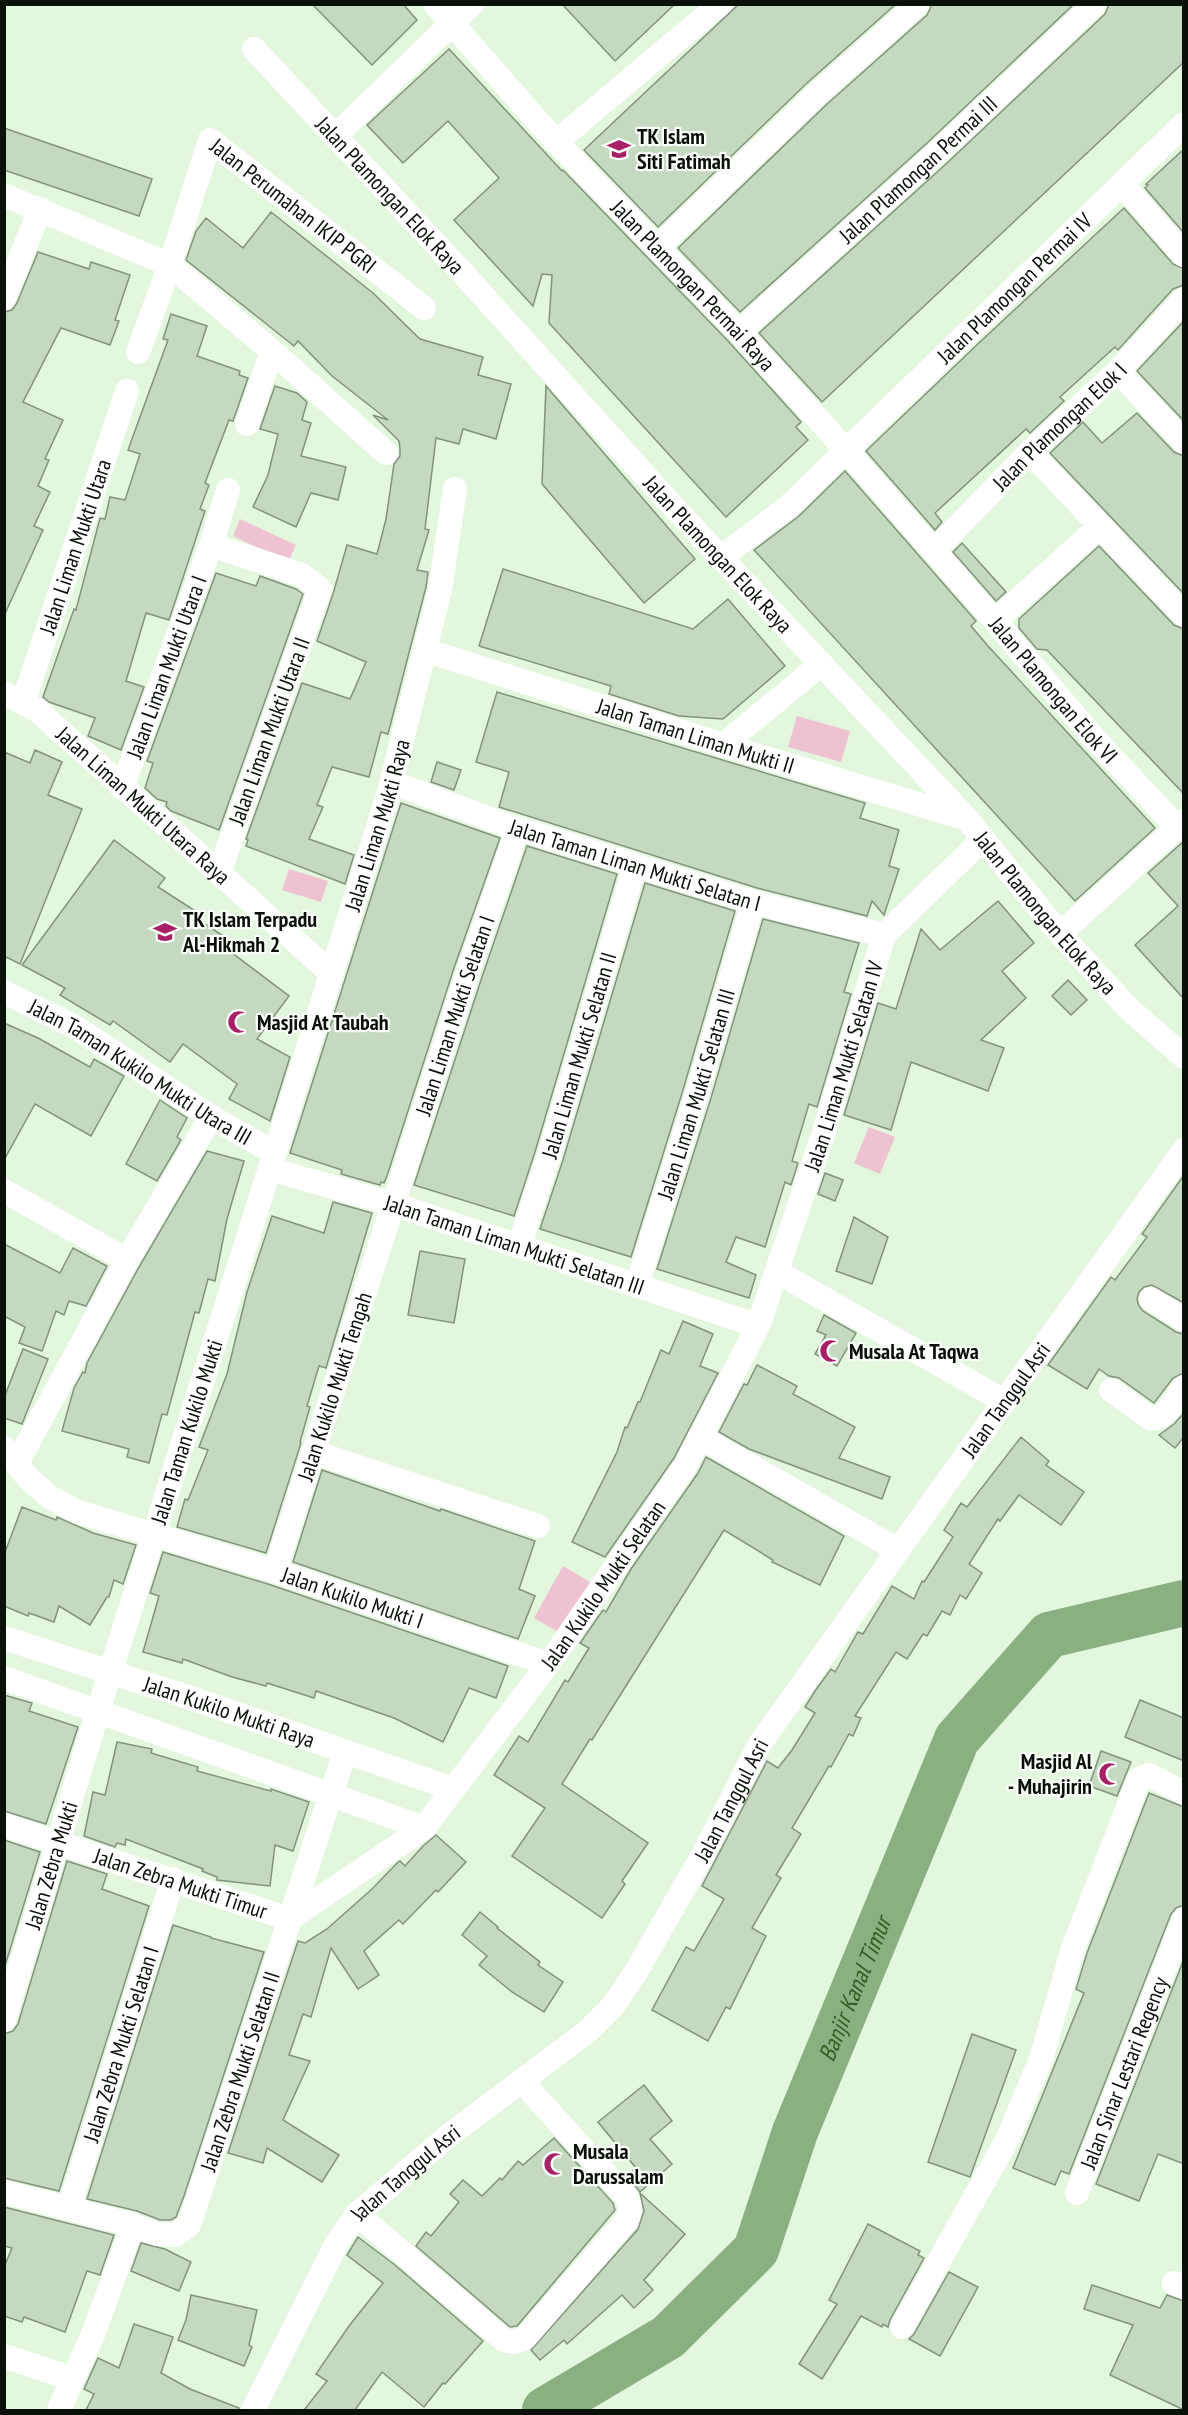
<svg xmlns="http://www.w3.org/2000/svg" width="1188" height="2415" viewBox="0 0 1188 2415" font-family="'PT Sans Narrow',sans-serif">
	<rect width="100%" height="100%" fill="#e3f7de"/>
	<g fill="#efc2d2">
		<path d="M240 519 296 545 288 562 233 536Z"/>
		<path d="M797 716 850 731 841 762 788 747Z"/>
		<path d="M289 869 328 881 321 902 282 890Z"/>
		<path d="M869 1127 895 1137 880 1174 854 1163Z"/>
		<path d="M563 1566 592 1583 563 1635 534 1618Z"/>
	</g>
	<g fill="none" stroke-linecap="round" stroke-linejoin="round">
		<path stroke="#8aaf81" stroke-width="46" id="s1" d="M545 2410 668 2337 756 2250 795 2132 957 1739 1049 1635 1184 1603"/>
	</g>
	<g fill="#c5d8c0" stroke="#81937c" stroke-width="1.5">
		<path d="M312 4H403L417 20 372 65Z"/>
		<path d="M562 4H675L615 61Z"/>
		<path d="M739 4H896L806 84 658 227 584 150Z"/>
		<path d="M932 4H1074L926 144 740 312 678 248 826 105 927 15Z"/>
		<path d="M1109 4H1184V62L822 402 759 333 946 164 1105 14Z"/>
		<path d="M449 49 562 171 563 170 729 342 801 422 796 427 808 440 726 517 549 323 552 275 542 274 533 306 454 220 499 178 448 121 403 163 367 125Z"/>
		<path d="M4 128 152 179 139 216 4 170Z"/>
		<path d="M1184 149V233L1145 188 1148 185 1146 184Z"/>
		<path d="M1124 208 1173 264 1184 269V285L1173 289 1118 350 1115 347 1060 397 1064 401 1030 433 1026 429 935 513 942 522 935 530 866 451 981 341Z"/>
		<path d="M271 212 373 293 420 339 483 357 478 375 511 384 496 439 463 429 459 444 436 438 425 529 429 530 417 570 428 572 426 587 388 734 381 732 369 777 332 767 317 805 323 807 309 839 354 855 345 884 246 846 248 840 246 839 302 683 350 699 366 662 317 641 333 594 347 545 377 554 386 519 394 464 400 456V449L399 441 373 415 388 420 332 376 298 341 294 346 186 260 196 231 206 218 243 248Z"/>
		<path d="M38 252 89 269 91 262 130 275 115 320 119 321 110 345 61 328 23 402 63 420 45 459 49 460 38 486 50 492 34 526 43 530 4 616V312L12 310 17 303Z"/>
		<path d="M171 314 207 326 197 356 240 371 239 375 248 378 233 421 229 420 205 483 209 485 200 509 205 511 169 620 146 613 126 681 144 687 121 750 88 736 95 718 49 702 43 697 74 609 76 610 100 518 105 519 110 497 125 500 140 454 128 450 168 340 163 339Z"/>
		<path d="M1184 321V421L1137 371Z"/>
		<path d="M275 386 297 393 307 402 302 420 311 423 301 456 346 467 338 500 311 493 296 527 253 507 268 475 278 434 260 429Z"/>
		<path d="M546 386 695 559 644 603 542 484Z"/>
		<path d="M1137 413 1174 452 1184 456V594L1050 453 1083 422 1102 443Z"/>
		<path d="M845 471 976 621 971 626 988 646 1155 828 1075 901 754 550 799 516Z"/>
		<path d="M962 543 1006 592 996 601 953 552Z"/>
		<path d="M1099 546 1174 625 1184 629V794L1047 650 1037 649 1019 628V619Z"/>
		<path d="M503 569 693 629 728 599 785 666 723 719 679 716 609 694 611 686 479 646Z"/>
		<path d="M216 573 256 586 260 576 296 589 303 594 219 830 171 811 166 806 167 802 157 799 145 788 153 763 147 761Z"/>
		<path d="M497 692 865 803 860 818 899 830 889 866 899 869 884 915 872 901 867 916 757 888 499 807 509 772 476 762Z"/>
		<path d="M35 750 62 762 48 795 82 809 20 964 4 956V752L30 763Z"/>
		<path d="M437 762 461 770 454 790 431 782Z"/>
		<path d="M401 803 500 838 454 968 387 1176 384 1183 381 1182 380 1185 341 1174 342 1170 290 1153Z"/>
		<path d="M114 840 165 878 158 887 200 914 197 919 228 939 223 946 289 996 257 1039 290 1057 270 1121 229 1099 237 1084 183 1044 170 1062 113 1021 110 1025 60 995 65 988 22 965Z"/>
		<path d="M1184 841V999L1135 945 1178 906 1148 873Z"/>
		<path d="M527 846 617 874 535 1152 514 1216 414 1185 482 977Z"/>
		<path d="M645 883 735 911 683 1090 631 1257 540 1229 563 1160Z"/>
		<path d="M998 901 1034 943 1002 971 1026 998 981 1040 1004 1048 988 1091 911 1062 891 1130 844 1115 878 1003 896 1009 921 929 940 950Z"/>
		<path d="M763 919 859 943 844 992 851 994 817 1107 809 1104 792 1161 798 1163 791 1185 785 1182 765 1247 736 1237 726 1262 756 1275 749 1298 657 1269 711 1098Z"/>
		<path d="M1068 980 1087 1000 1071 1015 1052 996Z"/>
		<path d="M4 1023 38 1038 90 1067 94 1059 124 1076 91 1136 35 1104 4 1160Z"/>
		<path d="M160 1100 187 1118 177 1137 181 1140 157 1181 126 1164Z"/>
		<path d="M207 1151 244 1161 227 1219 215 1281 208 1279 199 1313 195 1312 167 1415 162 1414 149 1463 127 1457 129 1449 62 1431 74 1388 83 1372 85 1373 87 1363 139 1267Z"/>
		<path d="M825 1173 843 1180 835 1201 818 1194Z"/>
		<path d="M1184 1175V1303L1152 1285 1144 1287 1139 1292 1137 1299 1139 1306 1143 1311 1176 1332 1184 1334V1373L1173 1378 1154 1403 1119 1378 1109 1376 1099 1369 1087 1389 1048 1365 1111 1277 1115 1280 1147 1237 1142 1234Z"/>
		<path d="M333 1202 372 1213 326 1368 319 1366 307 1406 310 1407 300 1442 301 1443 266 1553 177 1527 185 1499 188 1500 208 1450 199 1447 227 1374 247 1292 272 1216 324 1233Z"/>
		<path d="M854 1217 888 1237 872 1284 836 1271Z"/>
		<path d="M4 1244 60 1273 73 1248 107 1266 86 1306 69 1301 64 1315 56 1311 42 1351 19 1343 25 1327 4 1316Z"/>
		<path d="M420 1251 465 1259 454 1323 408 1315Z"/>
		<path d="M824 1315 856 1333 837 1366 815 1354 826 1335 817 1331Z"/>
		<path d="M683 1321 713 1334 700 1366 718 1373 674 1458 605 1557 572 1542 617 1452 625 1427 627 1428 638 1402H640L661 1350 669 1354Z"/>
		<path d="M23 1349 48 1359 22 1424 4 1418V1398Z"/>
		<path d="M757 1365 797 1386 793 1394 855 1427 839 1458 890 1477 882 1499 749 1449 719 1432 744 1384 747 1385Z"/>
		<path d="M1184 1413V1437L1175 1448 1159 1435 1174 1424Z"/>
		<path d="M1021 1437 1049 1461 1046 1465 1084 1492 1061 1525 1019 1495 1000 1521 998 1519 969 1564 982 1573 966 1599 960 1595 950 1615 942 1611 927 1636 923 1634 907 1659 896 1652 855 1716 861 1718 853 1736 849 1734 831 1767 829 1766 792 1828 801 1834 776 1875 781 1878 752 1928 766 1936 730 2009 726 2007 708 2041 652 2010 686 1947 694 1951 724 1899 702 1886 767 1761 778 1768 792 1750 815 1713 805 1707 815 1691 831 1669 835 1672 858 1632 863 1634 892 1586 914 1599 922 1581 924 1582 953 1537 944 1530 961 1503 967 1507Z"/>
		<path d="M706 1457 844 1536 820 1585 772 1562 773 1560 724 1530 592 1740 590 1739 562 1784 648 1843 622 1881 625 1884 602 1918 512 1856 545 1808 494 1775 519 1736 528 1742 565 1680 568 1682 589 1648 580 1643 603 1610 606 1612 631 1569 698 1473Z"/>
		<path d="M322 1470 440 1511 441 1509 535 1541 519 1589 535 1596 518 1639 293 1562Z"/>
		<path d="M22 1507 56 1520 57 1517 93 1533 136 1545 123 1584 114 1580 109 1597H107L90 1625 59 1606 54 1622 29 1613 28 1616 4 1606V1555Z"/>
		<path d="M163 1552 271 1585 508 1666 496 1698 469 1688 443 1742 394 1718 316 1691 314 1698 267 1683 266 1686 232 1677 183 1659 182 1663 143 1652 159 1596 150 1593Z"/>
		<path d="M4 1695 32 1703 29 1711 78 1727 46 1824 4 1811Z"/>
		<path d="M1140 1700 1184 1718V1761L1125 1737Z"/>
		<path d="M117 1742 152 1749 151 1753 198 1767 197 1771 271 1791V1789L309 1802 293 1851 275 1845 270 1886 217 1880V1877L202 1871 203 1869 126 1839 125 1845 117 1843 115 1847 84 1836 93 1792 105 1795Z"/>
		<path d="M1101 1751 1131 1762 1117 1796 1089 1786Z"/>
		<path d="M1149 1793 1184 1807V1905L1176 1908 1171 1914 1069 2174 1061 2171 1055 2185 1013 2168 1084 1993 1076 1989 1087 1953Z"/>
		<path d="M436 1835 466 1862 438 1892 436 1890 403 1924 399 1920 364 1951 379 1975 358 1989 331 1948 311 2017 303 2014 289 2055 310 2061 283 2120 339 2155 322 2182 267 2148 263 2163 228 2153 298 1941 305 1943 327 1929 372 1889 398 1862 400 1861 405 1866 423 1846Z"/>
		<path d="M4 1840 40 1852 4 1969Z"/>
		<path d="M67 1861 107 1874 102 1889 149 1906 59 2191 4 2178V2034L13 2031 18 2024Z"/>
		<path d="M480 1912 498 1927 497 1928 540 1962 538 1965 563 1982 544 2012 512 1992 479 1965 487 1956 462 1935Z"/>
		<path d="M173 1925 211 1937V1938L264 1952 184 2196 176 2217 171 2220H160L137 2211 87 2199Z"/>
		<path d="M1184 1959V2164L1158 2154 1139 2201 1096 2184Z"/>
		<path d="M972 2034 1016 2050 970 2177 928 2162Z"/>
		<path d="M644 2085 672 2121 650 2139 672 2164 640 2192 627 2176 636 2168 598 2122Z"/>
		<path d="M554 2138 613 2203 615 2210 517 2326 510 2327 416 2246 426 2232 431 2236 459 2202 450 2194 463 2180 482 2196 500 2178 502 2180 518 2161 523 2165Z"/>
		<path d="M640 2193 685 2234 644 2280 653 2290 634 2308 622 2295 567 2344 564 2340 540 2360 531 2350 638 2229 644 2211Z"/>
		<path d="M4 2207 114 2235 100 2275 87 2271 65 2332 24 2317 22 2322 4 2316V2267L12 2248 4 2246Z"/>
		<path d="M868 2224 920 2251 918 2255 924 2258 890 2320 888 2327 883 2324 882 2327 861 2316 822 2379 799 2364 837 2304 829 2300Z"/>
		<path d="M358 2237 395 2265 483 2341 445 2384 443 2383 424 2407 382 2372 355 2410H304L327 2381 316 2374 349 2326 383 2283 347 2255Z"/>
		<path d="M141 2243 165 2249 191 2262 179 2291 131 2271Z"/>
		<path d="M949 2272 978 2287 940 2356 909 2339 914 2334Z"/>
		<path d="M1092 2285 1160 2308 1167 2295 1184 2301V2410L1110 2375 1133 2325 1084 2309Z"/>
		<path d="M191 2295 257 2310 249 2345 252 2347 244 2366 178 2340 186 2320Z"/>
		<path d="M134 2324 173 2337 161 2373 190 2389 239 2408V2410H86L94 2394 84 2389 98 2358 119 2368Z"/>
	</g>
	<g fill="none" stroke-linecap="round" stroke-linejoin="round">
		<g stroke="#fff" stroke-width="24">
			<path id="s2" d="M435 4 556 142 739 332 845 449 995 621 1091 735 1177 827"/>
			<path id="s3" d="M254 49 459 269 679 513 967 819 1060 934 1129 1009 1184 1057"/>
			<path d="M336 135 472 4"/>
			<path d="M556 142 720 4"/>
			<path d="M1122 184 1184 255"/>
			<path d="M4 195 170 265 272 351 386 453"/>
			<path d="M657 248 816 95 918 4"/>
			<path d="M4 298 40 209"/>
			<path id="s4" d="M739 332 936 154 1095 4"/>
			<path id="s5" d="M138 352 170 265 210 140 424 308"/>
			<path d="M1118 371 1184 442"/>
			<path d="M247 424 272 351"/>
			<path d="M1030 452 1184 615"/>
			<path d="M211 545 302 575 320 589 219 873"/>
			<path id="s6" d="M934 551 1030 452 1118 371 1184 299"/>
			<path id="s7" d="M720 558 789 506 1184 124"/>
			<path d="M995 621 1099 527"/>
			<path id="s8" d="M425 650 723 745 964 818"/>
			<path id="s9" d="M4 693 37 710 331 973"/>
			<path id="s10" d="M23 703 127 391"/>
			<path d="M723 745 820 665"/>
			<path id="s11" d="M391 782 504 824 753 902 884 935"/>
			<path id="s12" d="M122 788 211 545 228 490"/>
			<path d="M1060 934 1184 821"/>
			<path id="s13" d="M4 992 77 1028 211 1117 275 1153"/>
			<path id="s14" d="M270 1169 393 1204 758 1326"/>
			<path d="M4 1191 127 1260"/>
			<path id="s15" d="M519 1246 549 1156 635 865"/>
			<path d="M777 1272 1004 1401"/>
			<path id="s16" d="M637 1285 697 1094 753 902"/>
			<path d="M1151 1299 1184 1320"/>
			<path d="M1111 1390 1150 1418C1166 1422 1175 1398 1184 1387"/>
			<path d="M700 1437 898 1550"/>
			<path id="s17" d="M4 1448 28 1478 51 1498 78 1512 275 1571 548 1664"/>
			<path d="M313 1452 538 1526"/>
			<path d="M17 1463 127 1260 211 1117"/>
			<path id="s18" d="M275 1571 468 972 518 828"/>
			<path id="s19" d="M4 1638 200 1701 453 1789"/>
			<path d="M4 1678 424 1828"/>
			<path id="s20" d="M4 1825 289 1919 424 1828 554 1656 686 1465 758 1326 822 1138 884 935 983 839"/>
			<path id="s21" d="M4 2020 98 1711 389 792 440 590 455 489"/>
			<path id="s22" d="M4 2192 133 2225 157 2234 175 2235 189 2225 345 1752"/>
			<path id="s23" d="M1077 2193 1184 1919"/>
			<path id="s24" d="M69 2208 173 1879"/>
			<path d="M357 2214 504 2340 514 2342 525 2338 627 2220C631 2210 631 2205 625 2195L534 2095 524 2081"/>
			<path d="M1174 2283 1184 2287"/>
			<path d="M902 2327 1007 2140 1041 2059 1073 1948 1139 1779 1149 1775 1184 1793"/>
			<path d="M4 2356 73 2379"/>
			<path d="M59 2410 94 2332 133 2225"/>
			<path id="s25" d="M253 2410 337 2243 357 2214 447 2137 587 2032 613 2006 636 1972 705 1851 761 1742 1184 1150"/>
		</g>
	</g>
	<defs>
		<g id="school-bare" transform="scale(1.8)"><path d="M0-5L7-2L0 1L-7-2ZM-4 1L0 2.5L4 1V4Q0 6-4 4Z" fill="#a72067" stroke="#fbfffa" stroke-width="2.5" paint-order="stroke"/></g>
		<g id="mosque-bare" transform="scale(1.8)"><path d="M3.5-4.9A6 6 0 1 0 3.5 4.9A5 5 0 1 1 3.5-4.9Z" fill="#a72067" stroke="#fbfffa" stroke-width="2.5" paint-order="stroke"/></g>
	</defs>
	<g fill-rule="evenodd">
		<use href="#school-bare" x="619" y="149"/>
		<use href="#school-bare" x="165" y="932"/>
		<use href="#mosque-bare" x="239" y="1022"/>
		<use href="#mosque-bare" x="831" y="1351"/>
		<use href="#mosque-bare" x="1110" y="1774"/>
		<use href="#mosque-bare" x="555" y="2164"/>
	</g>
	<g text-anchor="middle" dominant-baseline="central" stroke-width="4.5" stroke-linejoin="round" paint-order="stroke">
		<g font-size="22" font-weight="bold" fill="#0a1109" stroke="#fbfffa" text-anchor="start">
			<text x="637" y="136">TK Islam<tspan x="637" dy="25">Siti Fatimah</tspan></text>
			<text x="183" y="919">TK Islam Terpadu<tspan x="183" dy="25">Al-Hikmah 2</tspan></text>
			<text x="257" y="1022">Masjid At Taubah</text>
			<text x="849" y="1351">Musala At Taqwa</text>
			<text x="1092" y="1761" text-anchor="end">Masjid Al<tspan x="1092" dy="25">- Muhajirin</tspan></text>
			<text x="573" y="2151">Musala<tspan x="573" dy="25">Darussalam</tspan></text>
		</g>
		<g font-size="22" fill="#0a1109" stroke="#fbfffa">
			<text stroke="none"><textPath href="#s4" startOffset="242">Jalan Plamongan Permai III</textPath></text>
			<text stroke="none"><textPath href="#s3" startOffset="200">Jalan Plamongan Elok Raya</textPath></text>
			<text stroke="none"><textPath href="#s5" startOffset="330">Jalan Perumahan IKIP PGRI</textPath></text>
			<text stroke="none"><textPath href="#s2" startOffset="382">Jalan Plamongan Permai Raya</textPath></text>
			<text stroke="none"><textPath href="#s7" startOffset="400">Jalan Plamongan Permai IV</textPath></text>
			<text stroke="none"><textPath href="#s6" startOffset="177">Jalan Plamongan Elok I</textPath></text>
			<text stroke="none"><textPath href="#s10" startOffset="165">Jalan Liman Mukti Utara</textPath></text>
			<text stroke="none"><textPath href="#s3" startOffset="686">Jalan Plamongan Elok Raya</textPath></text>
			<text stroke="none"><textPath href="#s12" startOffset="129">Jalan Liman Mukti Utara I</textPath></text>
			<text stroke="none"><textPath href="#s2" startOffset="924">Jalan Plamongan Elok VI</textPath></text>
			<text transform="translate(269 731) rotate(-70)">Jalan Liman Mukti Utara II</text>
			<text stroke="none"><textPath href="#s8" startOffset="284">Jalan Taman Liman Mukti II</textPath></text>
			<text stroke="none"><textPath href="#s9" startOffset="180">Jalan Liman Mukti Utara Raya</textPath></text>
			<text stroke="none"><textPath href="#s21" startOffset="1252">Jalan Liman Mukti Raya</textPath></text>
			<text stroke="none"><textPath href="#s11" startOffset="258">Jalan Taman Liman Mukti Selatan I</textPath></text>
			<text stroke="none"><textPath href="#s3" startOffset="1172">Jalan Plamongan Elok Raya</textPath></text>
			<text stroke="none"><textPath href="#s18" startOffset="584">Jalan Liman Mukti Selatan I</textPath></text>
			<text stroke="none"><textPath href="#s15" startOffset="200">Jalan Liman Mukti Selatan II</textPath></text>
			<text stroke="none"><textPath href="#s20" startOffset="1341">Jalan Liman Mukti Selatan IV</textPath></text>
			<text stroke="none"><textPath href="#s13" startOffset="158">Jalan Taman Kukilo Mukti Utara III</textPath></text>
			<text stroke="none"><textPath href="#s16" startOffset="200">Jalan Liman Mukti Selatan III</textPath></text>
			<text stroke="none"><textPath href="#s14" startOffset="256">Jalan Taman Liman Mukti Selatan III</textPath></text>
			<text stroke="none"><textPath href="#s18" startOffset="194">Jalan Kukilo Mukti Tengah</textPath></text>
			<text stroke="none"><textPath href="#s25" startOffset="1276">Jalan Tanggul Asri</textPath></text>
			<text stroke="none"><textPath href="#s21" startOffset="616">Jalan Taman Kukilo Mukti</textPath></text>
			<text stroke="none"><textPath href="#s20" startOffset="765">Jalan Kukilo Mukti Selatan</textPath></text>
			<text stroke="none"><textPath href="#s17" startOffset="387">Jalan Kukilo Mukti I</textPath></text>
			<text stroke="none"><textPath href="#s19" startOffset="237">Jalan Kukilo Mukti Raya</textPath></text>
			<text stroke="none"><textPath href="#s25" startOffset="790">Jalan Tanggul Asri</textPath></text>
			<text stroke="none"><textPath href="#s21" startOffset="162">Jalan Zebra Mukti</textPath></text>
			<text stroke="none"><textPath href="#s20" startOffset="186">Jalan Zebra Mukti Timur</textPath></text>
			<text stroke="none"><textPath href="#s24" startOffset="172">Jalan Zebra Mukti Selatan I</textPath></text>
			<text stroke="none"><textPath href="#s22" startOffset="356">Jalan Zebra Mukti Selatan II</textPath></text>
			<text stroke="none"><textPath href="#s23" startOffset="129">Jalan Sinar Lestari Regency</textPath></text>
			<text stroke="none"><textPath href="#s25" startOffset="286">Jalan Tanggul Asri</textPath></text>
		</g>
		<g font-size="24" font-style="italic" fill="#2f6021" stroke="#fbfffa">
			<text stroke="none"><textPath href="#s1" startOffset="546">Banjir Kanal Timur</textPath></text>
		</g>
	</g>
	<rect width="1188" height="2415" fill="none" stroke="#0a1109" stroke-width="12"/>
</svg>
